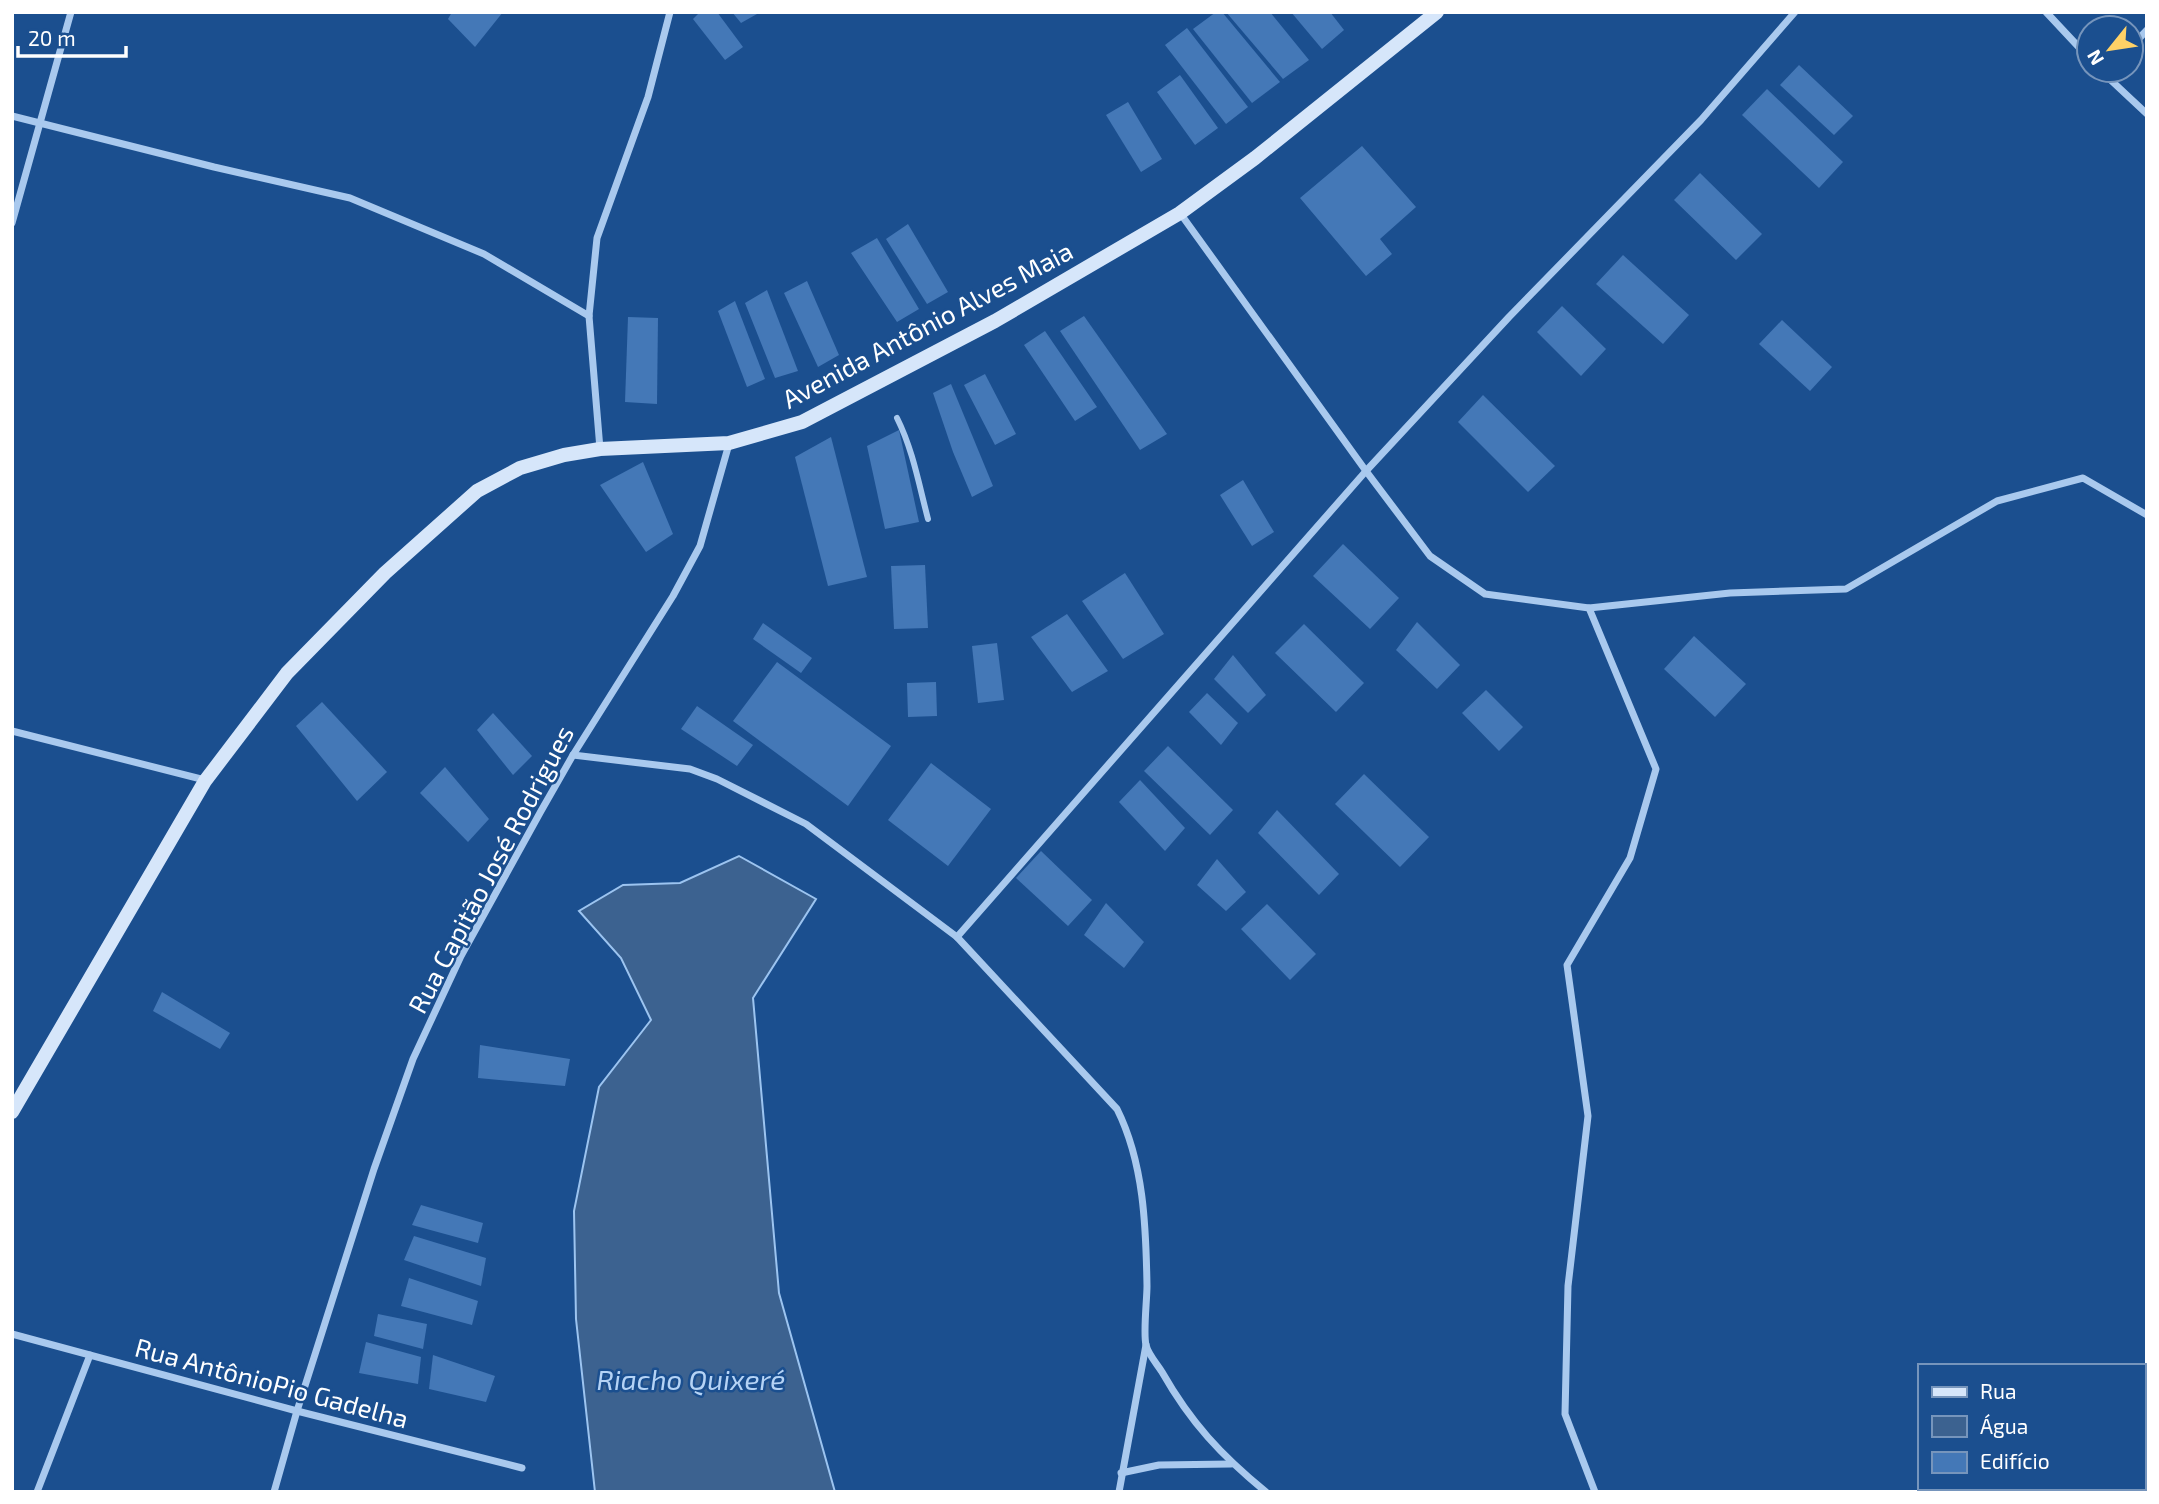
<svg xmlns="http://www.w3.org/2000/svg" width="2159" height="1504" viewBox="0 0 2159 1504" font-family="'Exo 2',sans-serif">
	<rect width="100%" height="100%" fill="#1b4f8f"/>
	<path fill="#3c6290" stroke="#9cc4f0" stroke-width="2" d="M739 856 816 899 753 998 779 1293 835 1492H595L576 1319 574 1211 599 1087 651 1020 621 958 579 911 623 885 680 883Z"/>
	<g fill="#4478b7">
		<path d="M452 12H503L475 47 448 19Z"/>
		<path d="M700 12H717L743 47 725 60 693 19Z"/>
		<path d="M732 12H756L757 14 741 23Z"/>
		<path d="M1216 12H1222L1280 82 1252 103 1193 29Z"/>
		<path d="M1226 12H1270L1309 60 1283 79Z"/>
		<path d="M1291 12H1330L1344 30 1322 49Z"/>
		<path d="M1187 28 1248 107 1226 124 1165 45Z"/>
		<path d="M1799 65 1853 116 1834 135 1780 85Z"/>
		<path d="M1180 75 1218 128 1195 145 1157 92Z"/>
		<path d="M1767 89 1843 162 1819 188 1742 115Z"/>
		<path d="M1128 102 1162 159 1141 172 1106 115Z"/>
		<path d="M1362 146 1416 207 1380 239 1392 254 1366 276 1300 198Z"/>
		<path d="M1700 173 1762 234 1736 260 1674 200Z"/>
		<path d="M908 224 948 292 927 304 886 239Z"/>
		<path d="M877 238 919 309 897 322 851 253Z"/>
		<path d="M1623 255 1689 315 1663 344 1596 284Z"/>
		<path d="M807 281 839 355 818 367 784 293Z"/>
		<path d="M767 290 798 371 775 378 745 303Z"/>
		<path d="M735 301 765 379 747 387 718 311Z"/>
		<path d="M1562 306 1606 349 1581 376 1537 332Z"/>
		<path d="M1084 316 1167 434 1140 450 1060 331Z"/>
		<path d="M628 317 658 318 657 404 625 402Z"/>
		<path d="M1782 320 1832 367 1810 391 1759 344Z"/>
		<path d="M1045 331 1097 407 1075 421 1024 345Z"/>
		<path d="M985 374 1016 434 995 445 964 385Z"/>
		<path d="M951 384 993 486 972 497 953 452 933 393Z"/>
		<path d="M1483 395 1555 466 1528 492 1458 422Z"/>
		<path d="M899 430 919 522 885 529 867 446Z"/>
		<path d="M831 437 867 577 828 586 795 457Z"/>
		<path d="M643 462 673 534 646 552 600 485Z"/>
		<path d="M1243 480 1274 532 1252 546 1220 495Z"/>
		<path d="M1343 544 1399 598 1370 629 1313 576Z"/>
		<path d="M925 565 928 628 894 629 891 566Z"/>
		<path d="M1125 573 1164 634 1123 659 1082 601Z"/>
		<path d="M1067 614 1108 671 1072 692 1031 637Z"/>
		<path d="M1417 622 1460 665 1437 689 1396 650Z"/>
		<path d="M763 623 812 658 801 673 753 639Z"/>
		<path d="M1304 624 1364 683 1336 712 1275 653Z"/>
		<path d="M1694 636 1746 684 1715 717 1664 669Z"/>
		<path d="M997 643 1004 700 978 703 972 646Z"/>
		<path d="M1233 655 1266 695 1248 713 1214 679Z"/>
		<path d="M777 662 891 746 848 806 733 721Z"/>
		<path d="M936 682 937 716 908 717 907 683Z"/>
		<path d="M1486 690 1523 727 1499 751 1462 713Z"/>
		<path d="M1207 693 1238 723 1221 745 1189 712Z"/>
		<path d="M322 702 387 772 357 801 296 726Z"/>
		<path d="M697 706 753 745 737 766 681 729Z"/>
		<path d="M493 713 532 756 513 775 477 730Z"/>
		<path d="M1168 746 1233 810 1210 835 1144 771Z"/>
		<path d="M931 763 991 809 948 866 888 820Z"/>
		<path d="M445 767 489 819 468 842 420 793Z"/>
		<path d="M1364 774 1429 837 1400 867 1335 804Z"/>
		<path d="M1140 780 1185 828 1165 851 1119 802Z"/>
		<path d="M1277 810 1339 874 1319 895 1258 833Z"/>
		<path d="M1041 851 1092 900 1068 926 1016 878Z"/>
		<path d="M1217 859 1246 892 1226 911 1197 885Z"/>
		<path d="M1106 903 1144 942 1124 968 1084 935Z"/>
		<path d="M1267 904 1316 954 1290 980 1241 929Z"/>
		<path d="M162 992 230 1033 220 1049 153 1011Z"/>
		<path d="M480 1045 570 1059 565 1086 478 1078Z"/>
		<path d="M421 1205 483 1223 478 1243 412 1225Z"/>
		<path d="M414 1236 486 1258 481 1286 404 1260Z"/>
		<path d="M409 1278 478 1301 472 1325 401 1306Z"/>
		<path d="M378 1314 427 1324 423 1349 374 1336Z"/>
		<path d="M366 1342 421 1357 418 1384 359 1373Z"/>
		<path d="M433 1355 495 1376 486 1402 429 1389Z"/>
	</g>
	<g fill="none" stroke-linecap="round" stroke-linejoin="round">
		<path stroke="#a9c9ee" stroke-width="6" d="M897 418C913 450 919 485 928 519"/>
		<g stroke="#a9c9ee" stroke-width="7">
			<path d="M2046 12 2089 58"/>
			<path d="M2131 47 2147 30"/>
			<path d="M2100 70 2147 114"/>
			<path d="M12 116 214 167 350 198 484 254 589 316"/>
			<path d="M1180 213 1366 471 1430 556 1485 594 1589 608 1656 769 1630 858 1567 965 1588 1116 1568 1286 1565 1414 1595 1492"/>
			<path d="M12 223 71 12"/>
			<path d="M600 449 589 316 597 238 648 97 670 12"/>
			<path d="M1589 608 1730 593 1846 589 1997 501 2083 478 2147 515"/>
			<path d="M12 731 205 780"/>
			<path d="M573 755 690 769 717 779 806 824 957 937 1117 1109C1144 1163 1146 1227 1147 1286 1147 1300 1143 1333 1146 1345 1148 1354 1157 1364 1162 1372 1191 1423 1221 1455 1266 1492"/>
			<path d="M957 937 1366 471 1509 317 1701 120 1795 12"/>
			<path d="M12 1334 297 1411 522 1468"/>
			<path d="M1121 1473 1159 1465 1231 1464"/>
			<path d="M37 1492 90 1355"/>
			<path d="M274 1492 297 1411 374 1169 413 1059 461 956 541 811 573 755 673 596 700 546 729 444"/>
			<path d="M1119 1492 1146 1345"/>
		</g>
		<path stroke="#d6e6fa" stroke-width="14" d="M12 1112 205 781 287 673 385 573 477 491 520 468 564 455 600 449 729 443 802 422 995 321 1180 213 1255 158 1437 12"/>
	</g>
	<g text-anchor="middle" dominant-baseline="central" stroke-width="5" stroke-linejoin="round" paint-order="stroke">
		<g font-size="26" fill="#fff" stroke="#1b4f8f">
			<text transform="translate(927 324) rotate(-28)">Avenida Antônio Alves Maia</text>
			<text transform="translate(490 869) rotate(-62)">Rua Capitão José Rodrigues</text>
			<text transform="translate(272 1382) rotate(15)">Rua AntônioPio Gadelha</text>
		</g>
		<g font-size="28" font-style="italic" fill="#b5d3f5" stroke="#1b4f8f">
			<text x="691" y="1379">Riacho Quixeré</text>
		</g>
	</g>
	<rect width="2159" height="1504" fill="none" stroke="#ffffff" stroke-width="28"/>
	<rect x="1918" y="1364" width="228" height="126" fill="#1b4f8f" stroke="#7695bc" stroke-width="2"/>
	<rect x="1932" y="1387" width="35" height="10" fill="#d6e6fa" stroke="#7695bc" stroke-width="2"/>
	<text x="1980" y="1399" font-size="21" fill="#ffffff">Rua</text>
	<rect x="1932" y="1416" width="35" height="21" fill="#3c6290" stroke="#7695bc" stroke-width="2"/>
	<text x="1980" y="1434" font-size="21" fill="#ffffff">Água</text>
	<rect x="1932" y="1452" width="35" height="21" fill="#4478b7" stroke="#7695bc" stroke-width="2"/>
	<text x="1980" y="1469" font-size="21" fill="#ffffff">Edifício</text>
	<g transform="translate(2110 49) rotate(240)"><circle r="33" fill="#1b4f8f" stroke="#7695bc" stroke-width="2"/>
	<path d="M0-5L12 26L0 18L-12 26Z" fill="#ffd166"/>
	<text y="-10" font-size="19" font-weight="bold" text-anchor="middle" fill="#ffffff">N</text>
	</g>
	<path d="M18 46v10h108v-10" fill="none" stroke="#ffffff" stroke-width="3.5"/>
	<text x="28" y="46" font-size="21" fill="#ffffff" stroke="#1b4f8f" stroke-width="5" paint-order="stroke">20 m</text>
</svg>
